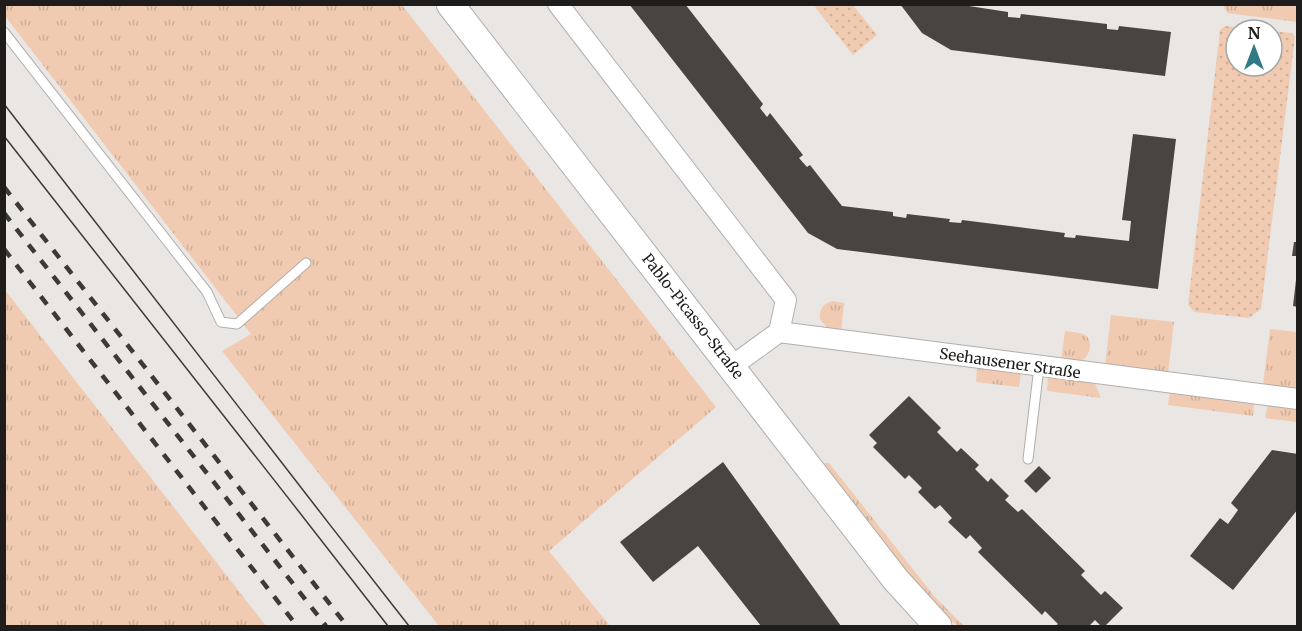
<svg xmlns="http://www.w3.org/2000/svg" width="1302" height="631" viewBox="0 0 1302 631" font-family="Merriweather,serif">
	<defs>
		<pattern id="grass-tufts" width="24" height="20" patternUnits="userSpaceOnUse" patternTransform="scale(1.5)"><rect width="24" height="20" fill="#f0cbb2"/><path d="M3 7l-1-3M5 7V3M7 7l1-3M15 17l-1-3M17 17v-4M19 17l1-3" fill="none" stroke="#cdae98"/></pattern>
		<pattern id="park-dots" width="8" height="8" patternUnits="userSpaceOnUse" patternTransform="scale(1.5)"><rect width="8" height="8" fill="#f0cbb2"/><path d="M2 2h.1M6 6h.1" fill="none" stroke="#cdae98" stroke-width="1.8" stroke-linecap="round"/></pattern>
	</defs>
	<rect width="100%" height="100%" fill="#e9e6e3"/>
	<g fill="url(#grass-tufts)">
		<path d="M5 4 402 5 716 407 549 551 610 626H439L222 351 251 334 5 16Z"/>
		<path d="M1223 5H1297V22L1227 13Z"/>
		<path d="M5 290 266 626H5Z"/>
		<path d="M832 301 844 303 841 333 829 330 820 319C819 309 823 304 832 301Z"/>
		<path d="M1111 315 1174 322 1168 374 1105 366Z"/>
		<path d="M1270 329 1297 332V389L1263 385Z"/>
		<path d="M1065 331C1070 332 1080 332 1085 335 1094 341 1090 357 1081 361 1076 364 1067 361 1061 361Z"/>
		<path d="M977 367 1021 372 1019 387 976 382Z"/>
		<path d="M1048 376 1094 381 1101 398 1047 391Z"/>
		<path d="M1170 391 1254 402 1253 416 1168 405Z"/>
		<path d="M1268 404 1297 407V422L1265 418Z"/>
		<path d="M823 463H829L935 597 964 626H957L915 582Z"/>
	</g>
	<g fill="url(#park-dots)">
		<path d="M819 4 853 5 877 35 853 55 815 7Z"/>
		<path d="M1225 26 1265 30H1236V66H1272V31L1292 33 1295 37 1261 309 1249 318 1195 312 1188 305 1220 30Z"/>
	</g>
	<g fill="#474442">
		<path d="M629 4H685L763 104 760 108 767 117 770 113 803 155 799 158 807 167 810 165 842 206 893 212V216L906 218 907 214 950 219 949 222 961 223 962 220 1065 233 1064 237 1075 238 1076 235 1129 241 1131 221 1122 220 1133 134 1176 139 1158 289 837 249 808 233Z"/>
		<path d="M900 4H956L1008 12V17L1020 18 1021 14 1107 24V29L1118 30 1119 26 1171 32 1165 76 951 50 922 33Z"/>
		<path d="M1294 242H1298V256H1292Z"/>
		<path d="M1296 280H1298V307L1293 306Z"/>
		<path d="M909 396 941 428 937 432 957 452 961 448 979 465 975 469 988 482 991 478 1009 496 1005 500 1018 512 1022 509 1085 571 1081 575 1101 595 1105 591 1123 608 1105 626H1101L1095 620 1089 626H1055L1058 624 1045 611 1042 615 978 552 982 548 970 535 966 539 948 522 952 518 940 505 935 509 918 492 922 488 909 475 905 479 873 447 877 443 869 435Z"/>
		<path d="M1272 450 1298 454V509L1233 590 1190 556 1220 518 1228 524 1238 510 1231 503Z"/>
		<path d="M723 462 841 626H761L698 546 653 582 620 542Z"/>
		<path d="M1039 466 1051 478 1036 493 1024 481Z"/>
	</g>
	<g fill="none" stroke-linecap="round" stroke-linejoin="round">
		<g stroke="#b2aeac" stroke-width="11">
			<g id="lane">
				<path d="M4 32 207 292 221 322 237 324 306 263"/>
				<path d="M1028 459 1039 367"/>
			</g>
		</g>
		<g stroke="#b2aeac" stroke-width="22">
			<g id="street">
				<path d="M558 4 786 300 779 332"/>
				<path d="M732 366 779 332 1298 399"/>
			</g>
		</g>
		<g stroke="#b2aeac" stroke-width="29">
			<path id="secondary" d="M450 4 896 580 938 626"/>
		</g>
		<use href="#lane" stroke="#fff" stroke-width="9"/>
		<use href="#street" stroke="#fff" stroke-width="20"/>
		<use href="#secondary" stroke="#fff" stroke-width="27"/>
		<g stroke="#3c3a39" stroke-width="1.5">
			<path d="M4 104C140 278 273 453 409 626"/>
			<path d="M4 136C132 300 261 462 388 626"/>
		</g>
		<g stroke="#3c3a39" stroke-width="4.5" stroke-dasharray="10 10" stroke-linecap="butt">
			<path d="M4 187 347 626"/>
			<path d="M4 213 326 626"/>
			<path d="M4 249 297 626"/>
		</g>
	</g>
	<g text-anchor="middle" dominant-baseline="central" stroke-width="6" stroke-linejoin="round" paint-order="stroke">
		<g font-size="15" fill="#1e1d1c" stroke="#fff">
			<text transform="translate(693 316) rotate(52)">Pablo-Picasso-Straße</text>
			<text transform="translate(1010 363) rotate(8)">Seehausener Straße</text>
		</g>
	</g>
	<rect width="1302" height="631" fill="none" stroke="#1e1d1c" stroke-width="12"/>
	<g transform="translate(1254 48)"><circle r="28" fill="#ffffff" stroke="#a5a5a4" stroke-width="1.5"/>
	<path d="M0-4.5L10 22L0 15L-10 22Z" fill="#317983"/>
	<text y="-9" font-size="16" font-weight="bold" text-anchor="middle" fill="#1e1d1c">N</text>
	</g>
</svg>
